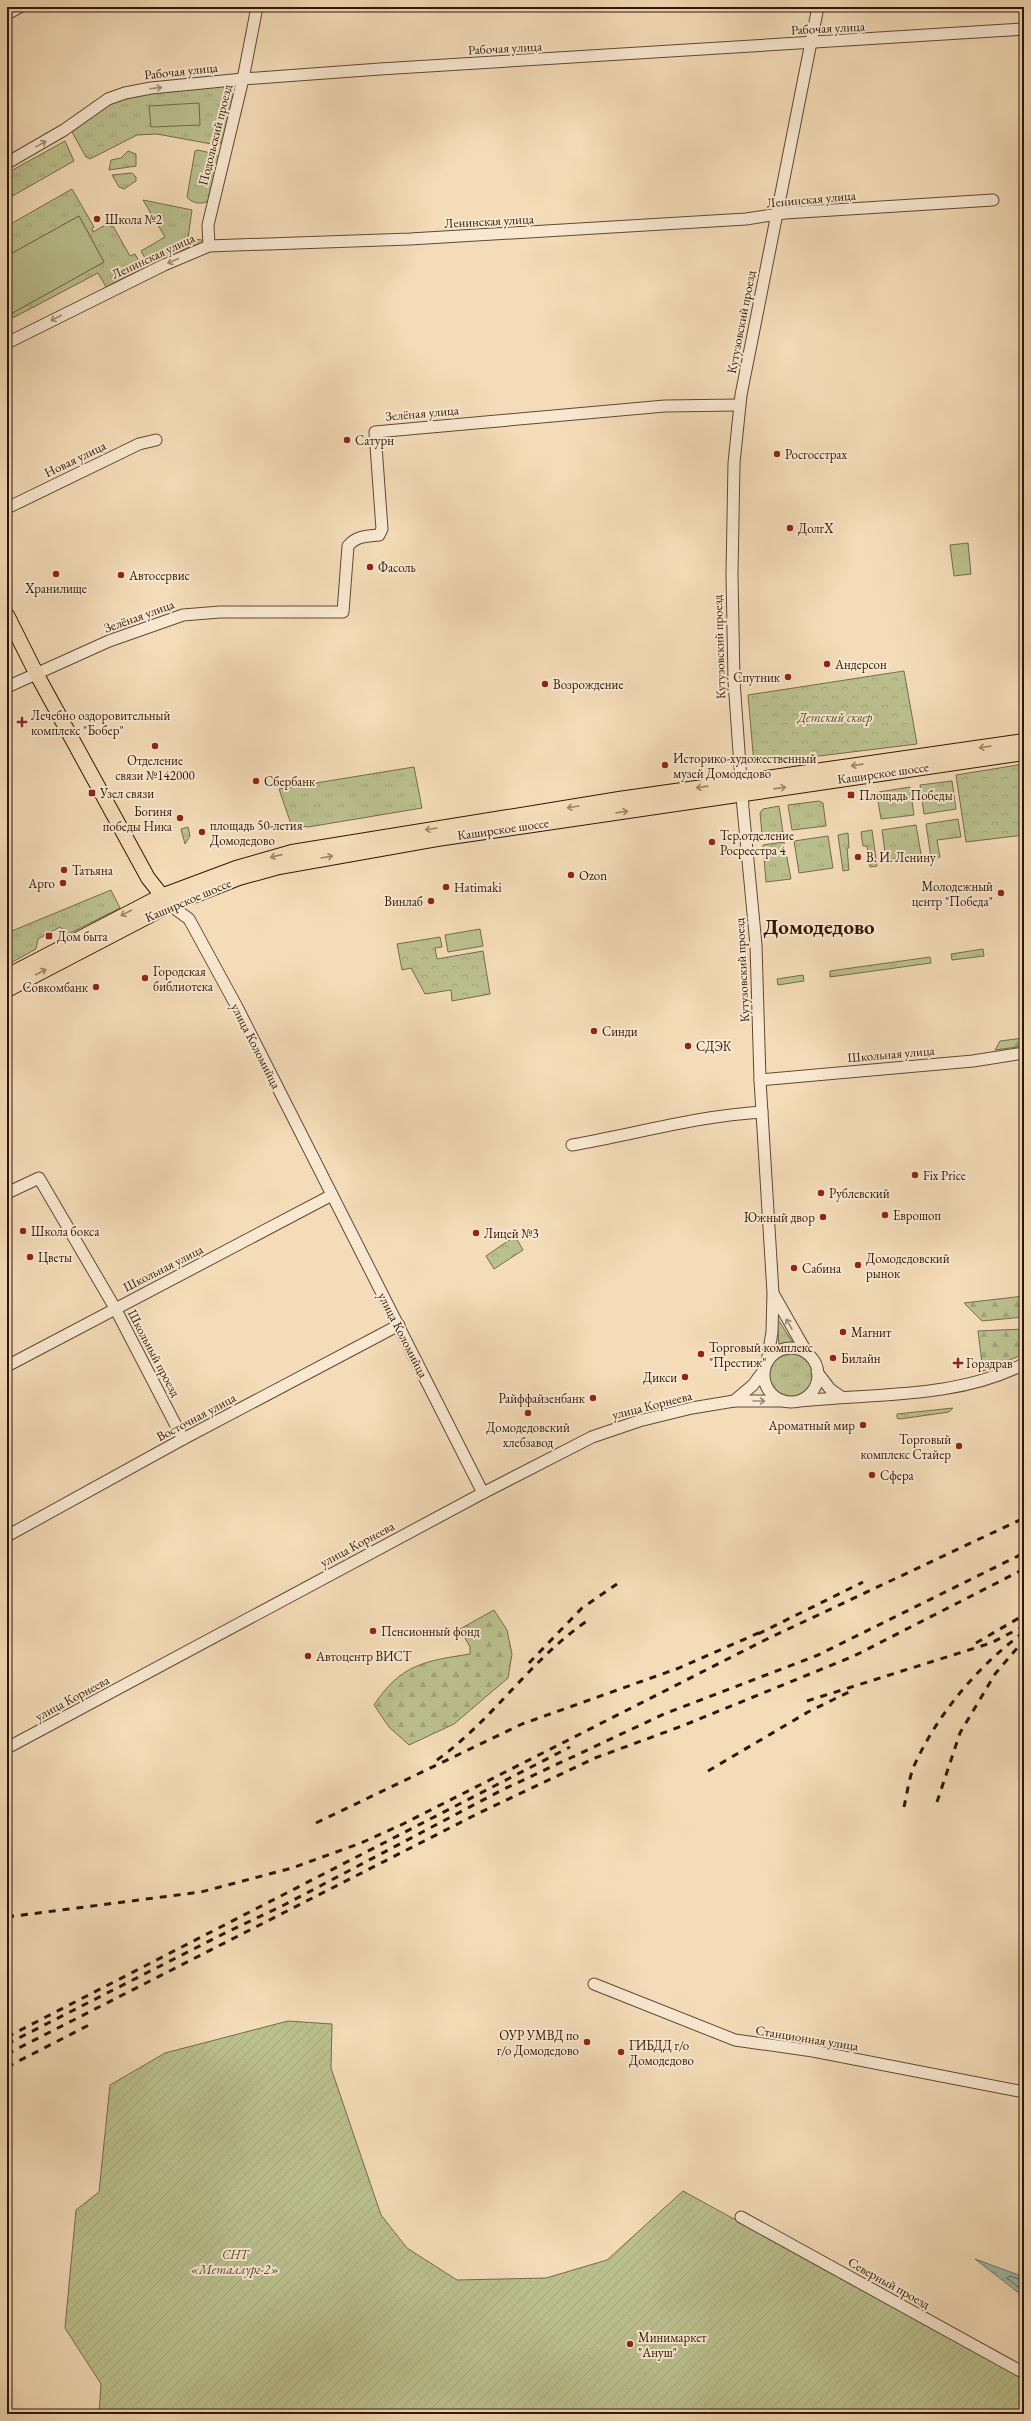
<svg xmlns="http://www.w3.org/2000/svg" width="1031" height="2421" viewBox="0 0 1031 2421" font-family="'EB Garamond',serif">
	<defs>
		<pattern id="grass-tufts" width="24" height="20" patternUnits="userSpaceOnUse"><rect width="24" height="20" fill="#bbc08f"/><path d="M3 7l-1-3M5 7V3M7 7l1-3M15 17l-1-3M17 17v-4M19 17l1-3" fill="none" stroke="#a1a47a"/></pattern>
		<pattern id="forest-firs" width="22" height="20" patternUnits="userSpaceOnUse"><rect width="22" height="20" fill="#bbc08f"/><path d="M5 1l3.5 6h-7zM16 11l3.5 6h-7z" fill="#a1a47a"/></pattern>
		<pattern id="park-crowns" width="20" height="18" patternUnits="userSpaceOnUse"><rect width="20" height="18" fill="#bbc08f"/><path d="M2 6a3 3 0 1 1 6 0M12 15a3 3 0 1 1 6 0" fill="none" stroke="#a1a47a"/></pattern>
		<pattern id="garden-furrows" width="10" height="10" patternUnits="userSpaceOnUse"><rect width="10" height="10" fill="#bbc08f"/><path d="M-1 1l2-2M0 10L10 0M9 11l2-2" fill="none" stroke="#a1a47a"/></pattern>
		<pattern id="water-ripples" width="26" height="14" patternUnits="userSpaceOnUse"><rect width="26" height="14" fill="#9cbcae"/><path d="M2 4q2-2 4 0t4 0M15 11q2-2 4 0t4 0" fill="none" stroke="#87a194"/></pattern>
	</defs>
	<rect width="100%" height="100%" fill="#f4dcb8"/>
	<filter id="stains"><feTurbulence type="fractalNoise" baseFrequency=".005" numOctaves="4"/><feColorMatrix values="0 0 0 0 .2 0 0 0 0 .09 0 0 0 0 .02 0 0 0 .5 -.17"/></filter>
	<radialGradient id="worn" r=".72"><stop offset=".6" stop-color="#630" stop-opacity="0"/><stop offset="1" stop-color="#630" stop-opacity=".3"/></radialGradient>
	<g fill="url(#grass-tufts)" stroke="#766b4a">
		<path d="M230 86 234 87V92L223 141 217 145 157 134 137 135 90 159 86 157 72 132C86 122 103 105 120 100 154 88 197 89 230 86Z"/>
		<path d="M65 141 74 161 7 199V173Z"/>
		<path d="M198 150 215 154 219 158 208 201C202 205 191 203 187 197L195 151Z"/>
		<path d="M128 151 136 154V166L109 170 111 160 121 158Z"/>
		<path d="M132 173 136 177V181L124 189 119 187 112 175Z"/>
		<path d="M72 189 94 227 92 229 93 232 109 223 111 227 113 226 130 256 135 254 143 268 106 287 98 273 7 321V316L104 262 79 216 7 256V226Z"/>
		<path d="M143 200 192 210 188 238 202 240 203 243 189 247 149 265 141 251 165 237Z"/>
		<path d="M414 767 422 808 308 827 291 824 279 789Z"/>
		<path d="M952 781 956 809 924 814 920 785Z"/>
		<path d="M910 787 914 815 881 819 877 795 879 792Z"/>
		<path d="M819 801 823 803 826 826 792 830 788 805Z"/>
		<path d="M779 806 783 832 762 834 760 813 763 809Z"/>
		<path d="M958 819 961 837 937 840 940 857 931 858 926 824Z"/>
		<path d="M916 825 921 854 886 860 882 830Z"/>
		<path d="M188 827 190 836 185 844 181 829Z"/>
		<path d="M872 830 877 866 870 867 867 846H863L861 832Z"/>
		<path d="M848 833 849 848H847L849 870 843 871 838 835Z"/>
		<path d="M828 836 833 868 799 873 794 841Z"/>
		<path d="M784 842 791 879 766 882 763 845Z"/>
		<path d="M111 890 120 908 68 934 60 927 38 939 36 949 7 965V933Z"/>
		<path d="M983 949 984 956 952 960 951 954Z"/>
		<path d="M930 957 931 963 830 977V971Z"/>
		<path d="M803 975 804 981 778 985 777 979Z"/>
		<path d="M777 1318 793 1343 779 1346Z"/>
		<circle cx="791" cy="1375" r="22"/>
		<path d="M953 1408 949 1412 900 1419 897 1418V1414Z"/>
	</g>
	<g fill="url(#forest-firs)" stroke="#766b4a">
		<path d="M1024 1038V1046L995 1050 1000 1041Z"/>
		<path d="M1024 1296V1317L982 1321 964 1303Z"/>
		<path d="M1024 1329V1354L983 1371 978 1331Z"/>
		<path d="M494 1610 507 1630 512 1654 508 1678 454 1724 409 1745 389 1727 374 1705C401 1664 425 1661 470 1654V1647L460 1629Z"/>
	</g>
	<g fill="url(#park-crowns)" stroke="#766b4a">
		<path d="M904 671 917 744 754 764 748 695Z"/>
		<path d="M1024 764V835L966 842 956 775Z"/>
		<path d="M440 937 442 947 435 948 437 959 483 951 490 994 452 1001 451 990 425 994 411 968 402 970 397 944Z"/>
		<path d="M515 1236 523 1250 494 1269 486 1256Z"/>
	</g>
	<path fill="url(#garden-furrows)" stroke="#766b4a" d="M288 2021 332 2024 331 2068 381 2215 407 2248 457 2280 546 2278 607 2260 683 2191 1024 2378V2414H99L101 2384 65 2328 76 2210 99 2192 110 2085 165 2053Z"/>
	<g fill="#bbc08f" stroke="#766b4a">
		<path d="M199 103 200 125 151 127 149 106Z"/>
		<path d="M79 216 104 262 7 316V256Z"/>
		<path d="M968 543 971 574 954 576 950 545Z"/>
		<path d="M480 929 483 946 448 952 445 935Z"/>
	</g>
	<path fill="url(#water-ripples)" stroke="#717a6a" d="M975 2259 1024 2277V2297Z"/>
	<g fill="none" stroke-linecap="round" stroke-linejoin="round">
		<path stroke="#66695a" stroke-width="1" d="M1024 2281 1010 2276 1007 2278 1024 2292"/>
		<g stroke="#614832" stroke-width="13">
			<g id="minor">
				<path d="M7 14 20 7"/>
				<path d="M7 163 64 130 108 99 125 93 151 88 243 79 380 69 1024 29"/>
				<path d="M209 246 208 225 243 79 257 7"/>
				<path d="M7 343 164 265 209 246 410 239 746 219 785 213 993 200"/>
				<path d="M7 508 139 444 156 440"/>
				<path d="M7 687 109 641 183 615 220 612H343L348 546C356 536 367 536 379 535L382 529 375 432 665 406 739 405"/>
				<path d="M170 905 189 919 237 1007 483 1493"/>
				<path d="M760 1080 973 1061 1024 1053"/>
				<path d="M572 1145C635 1134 697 1116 762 1112"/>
				<path d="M7 1193 39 1178 115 1308 183 1439"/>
				<path d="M774 1295 807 1353"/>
				<circle cx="791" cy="1375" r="27"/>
				<path d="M767 1362 772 1332 773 1293 760 1080 756 945 743 808 734 681 732 575 734 463 741 395 818 7"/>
				<path d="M7 1366 332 1195"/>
				<path d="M817 1372 830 1389 840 1396"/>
				<path d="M734 1401 753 1385 764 1370"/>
				<path d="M800 1401C874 1393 956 1399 1024 1364"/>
				<path d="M7 1536 183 1439 399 1325"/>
				<path d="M7 1748 483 1493 592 1437 639 1421 692 1408 734 1401H784"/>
				<path d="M594 1984 735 2040 813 2051 1024 2092"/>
				<path d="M741 2217 1024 2373"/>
			</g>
		</g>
		<g stroke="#301605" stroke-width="16">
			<g id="major">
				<path d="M7 615 36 673 148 878 167 902"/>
				<path d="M7 976 161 896 236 868 292 852 619 799 1024 741"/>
				<path d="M7 990 170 905 239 878 279 867 437 839 1024 753"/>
			</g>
		</g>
		<use href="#minor" stroke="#f8e8d1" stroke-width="11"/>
		<use href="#major" stroke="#f4dcb8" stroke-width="14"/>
		<g stroke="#301605" stroke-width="3" stroke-dasharray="7 7" stroke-linecap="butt">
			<path d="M758 1634 863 1582"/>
			<path d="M976 1643 1024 1615"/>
			<path d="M529 1663 582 1608 617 1584"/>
			<path d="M807 1701 991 1643 1024 1626"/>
			<path d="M437 1760C493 1720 530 1660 587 1621"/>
			<path d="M708 1771 808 1712 853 1690"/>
			<path d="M937 1802 960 1733 995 1674 1024 1640"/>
			<path d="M904 1807C907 1794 909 1778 914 1766 938 1713 978 1666 1024 1632"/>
			<path d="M316 1823 522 1724 679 1668 763 1631"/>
			<path d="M7 1917 201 1892 292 1868 361 1843 403 1824 765 1640 1024 1518"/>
			<path d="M7 2037 570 1747"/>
			<path d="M7 2044 227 1932 284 1905 502 1790 664 1714 818 1655 1024 1553"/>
			<path d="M7 2054 479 1813 595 1758 682 1726 854 1656 1024 1569"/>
			<path d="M7 2067 89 2025"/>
		</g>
	</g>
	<defs><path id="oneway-shaft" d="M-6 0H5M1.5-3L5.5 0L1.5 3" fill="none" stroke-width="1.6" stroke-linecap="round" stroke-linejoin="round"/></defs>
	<g stroke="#9e8a75">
		<use href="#oneway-shaft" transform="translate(156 88) rotate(-7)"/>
		<use href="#oneway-shaft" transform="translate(41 144) rotate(-29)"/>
		<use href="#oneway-shaft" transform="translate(173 261) rotate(156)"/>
		<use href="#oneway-shaft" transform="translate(56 318) rotate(153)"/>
		<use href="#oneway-shaft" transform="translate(789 1324) rotate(-119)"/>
		<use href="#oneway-shaft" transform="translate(759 1401)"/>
	</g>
	<g stroke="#9c8367">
		<use href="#oneway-shaft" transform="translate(985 747) rotate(172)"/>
		<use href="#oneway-shaft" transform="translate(857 765) rotate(172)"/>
		<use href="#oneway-shaft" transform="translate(702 787) rotate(172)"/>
		<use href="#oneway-shaft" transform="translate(780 788) rotate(-8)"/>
		<use href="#oneway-shaft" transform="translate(573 807) rotate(171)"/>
		<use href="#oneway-shaft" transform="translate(622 812) rotate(-8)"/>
		<use href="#oneway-shaft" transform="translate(431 829) rotate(171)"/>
		<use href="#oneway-shaft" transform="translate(276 856) rotate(167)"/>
		<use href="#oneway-shaft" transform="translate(327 857) rotate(-10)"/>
		<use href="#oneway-shaft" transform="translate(126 913) rotate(152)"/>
		<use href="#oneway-shaft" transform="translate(41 972) rotate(-28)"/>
	</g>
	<g fill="#8f2418" stroke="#f8e8d1" stroke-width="1.5">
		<circle cx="97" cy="219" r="4"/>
		<circle cx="347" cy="440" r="4"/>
		<circle cx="777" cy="454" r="4"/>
		<circle cx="790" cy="528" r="4"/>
		<circle cx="370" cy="567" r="4"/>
		<circle cx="56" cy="574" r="4"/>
		<circle cx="121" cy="575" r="4"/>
		<circle cx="827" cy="664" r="4"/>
		<circle cx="788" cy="677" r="4"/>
		<circle cx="545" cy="684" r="4"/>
		<path d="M20 716h4v4h4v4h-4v4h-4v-4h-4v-4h4z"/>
		<circle cx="155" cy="746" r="4"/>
		<circle cx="665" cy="765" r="4"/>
		<circle cx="256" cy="781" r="4"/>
		<rect x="88" y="789" width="8" height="8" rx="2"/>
		<rect x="847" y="791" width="8" height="8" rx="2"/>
		<circle cx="180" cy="818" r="4"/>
		<circle cx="202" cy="832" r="4"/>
		<circle cx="712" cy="842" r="4"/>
		<circle cx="858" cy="857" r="4"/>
		<circle cx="64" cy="870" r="4"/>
		<circle cx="571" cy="875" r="4"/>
		<circle cx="63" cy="883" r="4"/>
		<circle cx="446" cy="887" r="4"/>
		<circle cx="1001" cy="893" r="4"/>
		<circle cx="431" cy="901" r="4"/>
		<rect x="45" y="932" width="8" height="8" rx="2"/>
		<circle cx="145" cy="978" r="4"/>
		<circle cx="96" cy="987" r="4"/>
		<circle cx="594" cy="1031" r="4"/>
		<circle cx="688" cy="1046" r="4"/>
		<circle cx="915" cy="1175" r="4"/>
		<circle cx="821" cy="1193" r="4"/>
		<circle cx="885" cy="1215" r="4"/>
		<circle cx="823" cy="1217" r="4"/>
		<circle cx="23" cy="1231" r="4"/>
		<circle cx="476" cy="1233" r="4"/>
		<circle cx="30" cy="1257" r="4"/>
		<circle cx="858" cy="1265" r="4"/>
		<circle cx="794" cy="1268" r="4"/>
		<circle cx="843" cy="1332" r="4"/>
		<circle cx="701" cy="1354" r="4"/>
		<circle cx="833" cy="1358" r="4"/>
		<path d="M956 1357h4v4h4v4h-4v4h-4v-4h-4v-4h4z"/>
		<circle cx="685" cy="1377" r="4"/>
		<circle cx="593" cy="1398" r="4"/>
		<circle cx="528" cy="1413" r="4"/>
		<circle cx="863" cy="1425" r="4"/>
		<circle cx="959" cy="1446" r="4"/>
		<circle cx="872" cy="1475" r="4"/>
		<circle cx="373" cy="1631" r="4"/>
		<circle cx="308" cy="1656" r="4"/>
		<circle cx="587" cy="2042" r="4"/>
		<circle cx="621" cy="2052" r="4"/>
		<circle cx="630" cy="2344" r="4"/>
	</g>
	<g text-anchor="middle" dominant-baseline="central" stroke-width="4" stroke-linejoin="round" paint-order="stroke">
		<g font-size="13" fill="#301605" stroke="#f8e8d1">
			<text transform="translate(828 28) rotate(-3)">Рабочая улица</text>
			<text transform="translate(505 48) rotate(-3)">Рабочая улица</text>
			<text transform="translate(181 71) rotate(-6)">Рабочая улица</text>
			<text transform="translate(215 135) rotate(-76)">Подольский проезд</text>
			<text transform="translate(811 199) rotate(-5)">Ленинская улица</text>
			<text transform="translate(489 221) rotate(-3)">Ленинская улица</text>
			<text transform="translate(153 256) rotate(-25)">Ленинская улица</text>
			<text transform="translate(741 322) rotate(-79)">Кутузовский проезд</text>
			<text transform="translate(422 413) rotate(-5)">Зелёная улица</text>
			<text transform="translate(75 459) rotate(-26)">Новая улица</text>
			<text transform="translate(139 616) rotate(-20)">Зелёная улица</text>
			<text transform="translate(719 647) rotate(-92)">Кутузовский проезд</text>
			<text transform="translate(883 773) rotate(-8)">Каширское шоссе</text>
			<text transform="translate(503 829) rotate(-8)">Каширское шоссе</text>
			<text transform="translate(188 900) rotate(-23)">Каширское шоссе</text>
			<text transform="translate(742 970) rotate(-93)">Кутузовский проезд</text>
			<text transform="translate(256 1046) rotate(63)">улица Коломийца</text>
			<text transform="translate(891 1054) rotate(-5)">Школьная улица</text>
			<text transform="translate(163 1268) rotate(-27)">Школьная улица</text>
			<text transform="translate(403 1335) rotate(63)">улица Коломийца</text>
			<text transform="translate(154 1353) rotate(62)">Школьный проезд</text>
			<text transform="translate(652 1405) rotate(-14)">улица Корнеева</text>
			<text transform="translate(196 1417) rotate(-28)">Восточная улица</text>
			<text transform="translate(357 1544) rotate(-28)">улица Корнеева</text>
			<text transform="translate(72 1698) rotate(-28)">улица Корнеева</text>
			<text transform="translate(807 2038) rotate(9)">Станционная улица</text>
			<text transform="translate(889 2283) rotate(29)">Северный проезд</text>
		</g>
		<g font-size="13" fill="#301605" stroke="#f8e8d1" text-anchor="start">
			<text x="105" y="219">Школа №2</text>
			<text x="355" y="440">Сатурн</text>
			<text x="785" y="454">Росгосстрах</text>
			<text x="798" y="528">ДолгХ</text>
			<text x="378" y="567">Фасоль</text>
			<text x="129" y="575">Автосервис</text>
			<text x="56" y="588" text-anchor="middle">Хранилище</text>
			<text x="835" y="664">Андерсон</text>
			<text x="780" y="677" text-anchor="end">Спутник</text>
			<text x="553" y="684">Возрождение</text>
			<text x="31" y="715">Лечебно оздоровительный<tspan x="31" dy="15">комплекс "Бобер"</tspan></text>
			<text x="673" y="758">Историко-художественный<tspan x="673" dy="15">музей Домодедово</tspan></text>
			<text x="155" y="760" text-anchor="middle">Отделение<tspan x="155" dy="15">связи №142000</tspan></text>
			<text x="264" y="781">Сбербанк</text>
			<text x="100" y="793">Узел связи</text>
			<text x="859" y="795">Площадь Победы</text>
			<text x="172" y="811" text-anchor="end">Богиня<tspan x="172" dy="15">победы Ника</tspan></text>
			<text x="210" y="825">площадь 50-летия<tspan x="210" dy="15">Домодедово</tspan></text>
			<text x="720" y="835">Тер.отделение<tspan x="720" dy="15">Росреестра 4</tspan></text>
			<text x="866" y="857">В. И. Ленину</text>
			<text x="72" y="870">Татьяна</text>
			<text x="579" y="875">Ozon</text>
			<text x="55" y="883" text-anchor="end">Арго</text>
			<text x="993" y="886" text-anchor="end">Молодежный<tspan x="993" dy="15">центр "Победа"</tspan></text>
			<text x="454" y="887">Hatimaki</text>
			<text x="423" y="901" text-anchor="end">Винлаб</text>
			<text x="57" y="936">Дом быта</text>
			<text x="153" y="971">Городская<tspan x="153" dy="15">библиотека</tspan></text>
			<text x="88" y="987" text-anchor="end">Совкомбанк</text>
			<text x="602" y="1031">Синди</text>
			<text x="696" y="1046">СДЭК</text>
			<text x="923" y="1175">Fix Price</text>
			<text x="829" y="1193">Рублевский</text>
			<text x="893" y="1215">Еврошоп</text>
			<text x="815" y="1217" text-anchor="end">Южный двор</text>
			<text x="31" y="1231">Школа бокса</text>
			<text x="484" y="1233">Лицей №3</text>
			<text x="38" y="1257">Цветы</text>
			<text x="866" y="1258">Домодедовский<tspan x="866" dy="15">рынок</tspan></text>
			<text x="802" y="1268">Сабина</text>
			<text x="851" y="1332">Магнит</text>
			<text x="709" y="1347">Торговый комплекс<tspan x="709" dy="15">"Престиж"</tspan></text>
			<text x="841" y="1358">Билайн</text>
			<text x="966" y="1363">Горздрав</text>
			<text x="677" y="1377" text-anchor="end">Дикси</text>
			<text x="585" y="1398" text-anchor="end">Райффайзенбанк</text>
			<text x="855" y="1425" text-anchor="end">Ароматный мир</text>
			<text x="528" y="1427" text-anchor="middle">Домодедовский<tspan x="528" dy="15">хлебзавод</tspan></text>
			<text x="951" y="1439" text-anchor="end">Торговый<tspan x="951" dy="15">комплекс Стайер</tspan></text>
			<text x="880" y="1475">Сфера</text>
			<text x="381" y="1631">Пенсионный фонд</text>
			<text x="316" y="1656">Автоцентр ВИСТ</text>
			<text x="579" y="2035" text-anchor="end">ОУР УМВД по<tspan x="579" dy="15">г/о Домодедово</tspan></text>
			<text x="629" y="2045">ГИБДД г/о<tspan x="629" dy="15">Домодедово</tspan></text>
			<text x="638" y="2337">Минимаркет<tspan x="638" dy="15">"Ануш"</tspan></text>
		</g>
		<g font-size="13" font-style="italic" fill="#5a492e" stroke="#f8e8d1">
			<text x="835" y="717">Детский сквер</text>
			<text x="235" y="2254">СНТ<tspan x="235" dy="15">«Металлург-2»</tspan></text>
		</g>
		<g font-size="21" font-weight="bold" fill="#301605" stroke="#f8e8d1">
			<text x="819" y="926">Домодедово</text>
		</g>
	</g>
	<rect width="1031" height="2421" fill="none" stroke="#f4dcb8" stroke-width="24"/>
	<rect x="8" y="8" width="1015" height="2405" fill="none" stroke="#301605" stroke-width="2"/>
	<rect x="12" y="12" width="1007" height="2397" fill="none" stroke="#301605"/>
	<rect width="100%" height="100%" filter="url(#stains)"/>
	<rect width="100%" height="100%" fill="url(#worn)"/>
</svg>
